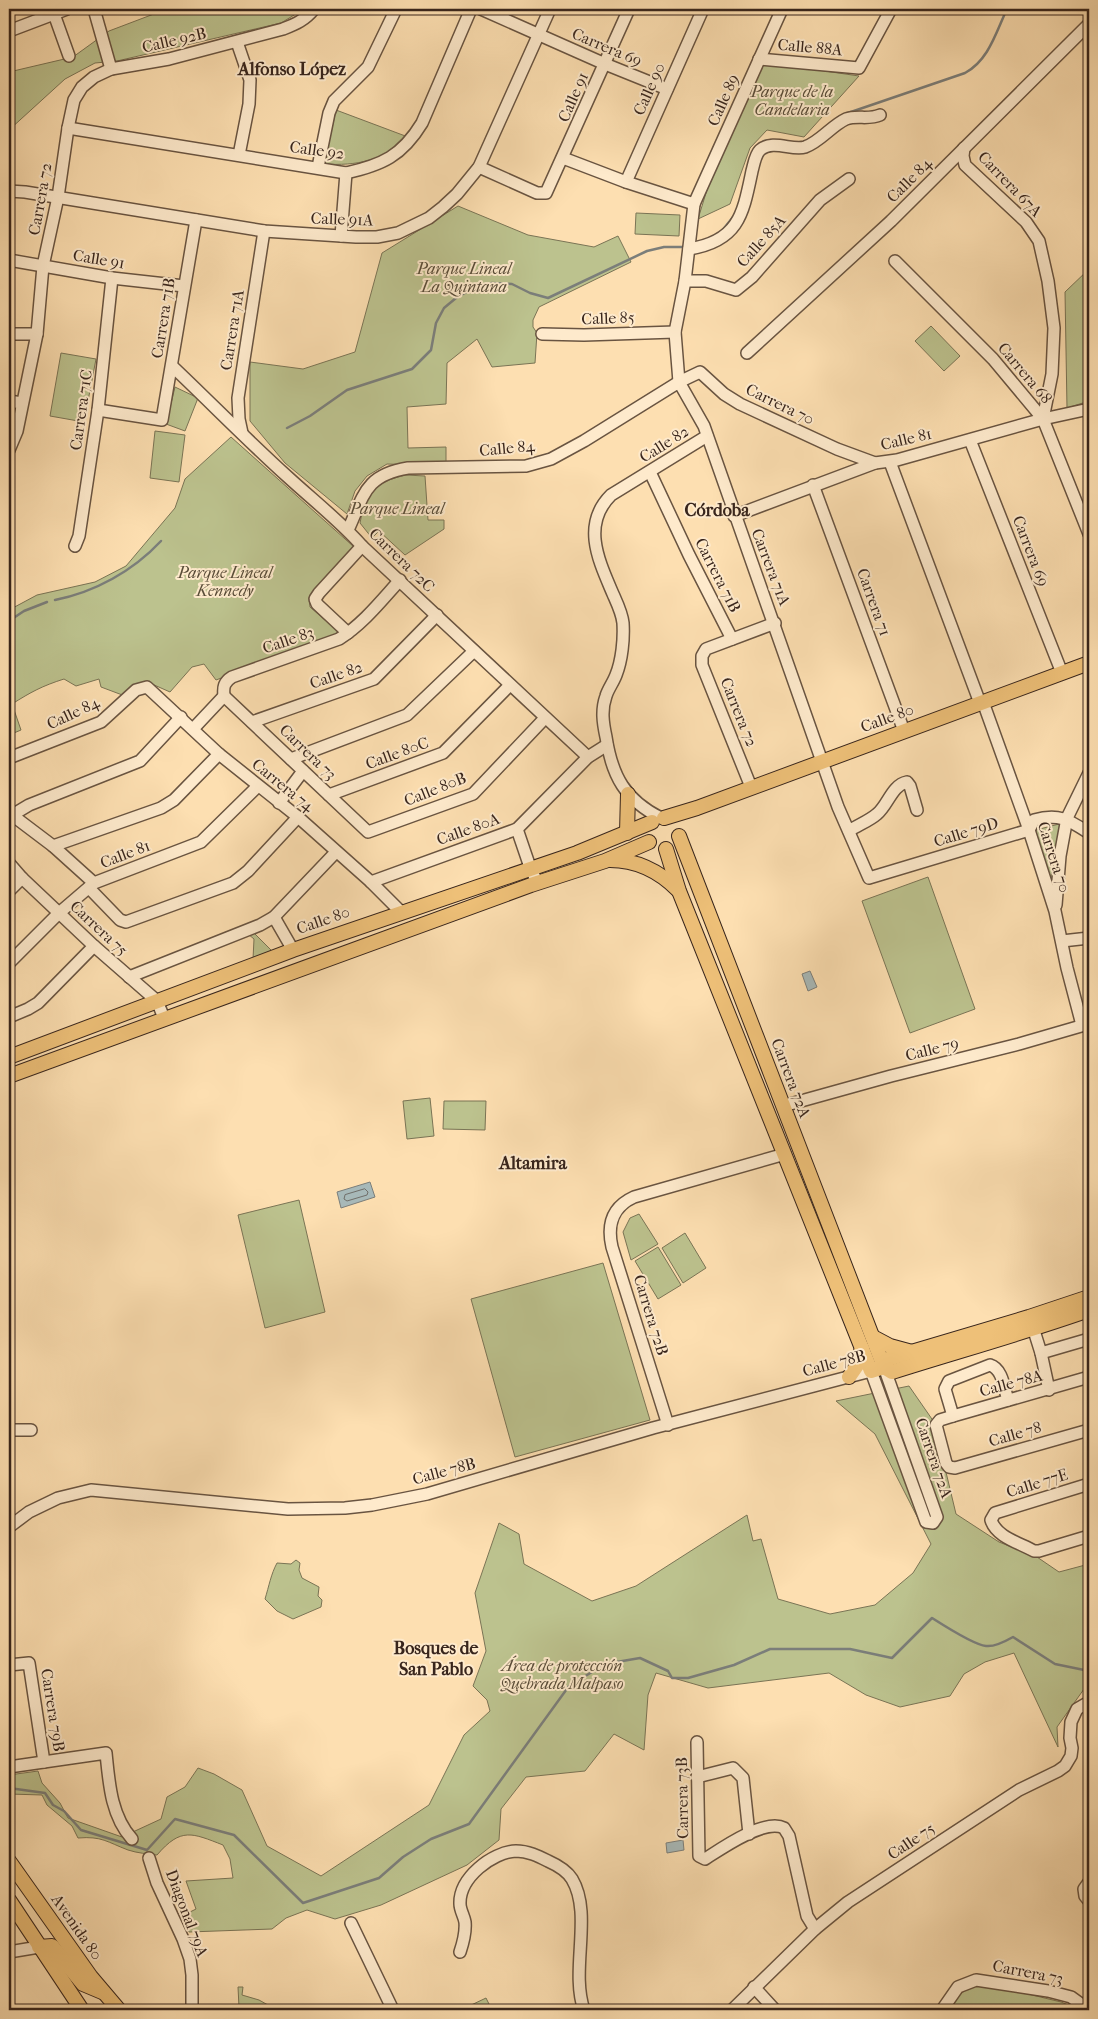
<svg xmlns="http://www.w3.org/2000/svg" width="1098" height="2019" viewBox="0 0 1098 2019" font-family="'IM FELL French Canon',serif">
	<rect width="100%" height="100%" fill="#fddfb1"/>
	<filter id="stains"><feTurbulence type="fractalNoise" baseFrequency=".004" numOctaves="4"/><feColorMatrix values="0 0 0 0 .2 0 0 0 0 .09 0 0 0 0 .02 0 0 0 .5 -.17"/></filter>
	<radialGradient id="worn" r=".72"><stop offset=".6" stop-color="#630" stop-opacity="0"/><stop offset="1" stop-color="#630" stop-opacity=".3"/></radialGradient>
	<g fill="#bcc28e" stroke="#7a7455">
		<path d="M167 9H304L281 23 117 61 95 63 65 79 9 130V72L73 57 109 31Z"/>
		<path d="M761 64 797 67 859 76 804 137 767 130 750 148 730 204 698 219 710 180Z"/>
		<path d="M336 110 408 137C384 161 356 166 324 164Z"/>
		<path d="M458 206 528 235 594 247 618 236 631 262 539 307 533 320V327L537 333 535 363 492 367 477 339 447 363 446 404 407 407 408 448 446 447V466L387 464 367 476 355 491 347 514 285 463 250 421V362L303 369 355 352 382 253Z"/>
		<path d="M636 213 680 215 679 236 635 234Z"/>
		<path d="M1089 269V401L1067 408 1065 292Z"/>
		<path d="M931 326 960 356 944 371 915 341Z"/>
		<path d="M61 353 96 359 84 422 50 416Z"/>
		<path d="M175 387 198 398 185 431 166 424Z"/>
		<path d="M155 431 185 435 179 482 150 478Z"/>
		<path d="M231 437 354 547 313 591 309 599 310 607 340 633 216 680 204 664 192 667 170 692 152 684 125 696 101 687 99 679 76 686 64 679C42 686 31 692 12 704L21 730 9 735V610L37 595 95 582 126 566 175 508 185 479Z"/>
		<path d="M406 475 425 476 428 520H444V529L405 555 379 531 372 538 360 523C366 492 375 482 406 475Z"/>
		<path d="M1063 823 1056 883 1049 884 1032 831Z"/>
		<path d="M928 877 975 1009 910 1033 862 901Z"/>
		<path d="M254 933 272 951 253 959 254 939 248 934Z"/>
		<path d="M430 1098 434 1136 407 1139 403 1101Z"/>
		<path d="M444 1101H486L485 1130 443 1129Z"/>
		<path d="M299 1200 325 1312 265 1328 238 1215Z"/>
		<path d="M639 1214 658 1244 631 1260 623 1232 630 1218Z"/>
		<path d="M685 1233 706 1268 683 1283 662 1248Z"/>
		<path d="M658 1247 681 1285 658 1299 635 1261Z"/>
		<path d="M603 1263 650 1420 515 1457 471 1299Z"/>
		<path d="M909 1386 934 1422 956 1514 999 1542 1037 1557 1059 1572 1089 1564V1686L1084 1689 1057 1727 1058 1747 1014 1653 985 1662 964 1674 950 1696 900 1707 866 1695 829 1673 708 1688 656 1673 648 1695 644 1750 614 1734 585 1771 526 1777 501 1809 499 1840 467 1865 381 1905 335 1919 307 1910 286 1918 272 1929 189 1932 180 1917 196 1909 186 1881 233 1878 230 1859 223 1845C192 1833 181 1827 157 1855 148 1854 137 1853 128 1850 107 1842 102 1836 78 1838L72 1826 47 1805 42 1795 9 1794V1775L38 1771 42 1783 60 1803 68 1818 122 1837 161 1819 167 1797 185 1787 198 1768 214 1774 242 1790 267 1846 321 1876 429 1805 464 1735 490 1711 487 1700 473 1686 486 1651 475 1593 499 1523 519 1534 524 1564 592 1601 636 1586 747 1515 753 1541 761 1539 778 1599 830 1614 875 1605 913 1573 931 1544 875 1434 836 1401Z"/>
		<path d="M296 1560 300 1563 299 1570 302 1578 319 1587 318 1596 322 1600 321 1607 293 1619 277 1611 265 1599C269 1586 271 1574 277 1563L291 1564Z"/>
		<path d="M987 1984 1061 2002 1081 2010H949C960 1992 965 1987 987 1984Z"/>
		<path d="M238 1987H243L242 1995 259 2000 277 2010H229L228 2008 239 2007Z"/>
		<path d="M486 1998 492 2010H469L467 2007Z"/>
	</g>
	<g fill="#a7b9b9" stroke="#7b7e7a">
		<path d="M810 971 817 987 808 991 802 974Z"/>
		<path d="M370 1182 375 1197 341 1208 337 1192Z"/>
		<path d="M683 1840 684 1850 667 1853 666 1843Z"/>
	</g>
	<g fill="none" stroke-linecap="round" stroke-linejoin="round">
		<path stroke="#706f6a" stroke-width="1" d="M365 1189 368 1192 367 1195 347 1201 344 1199 345 1195Z"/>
		<g stroke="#7b7e7a" stroke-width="2.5">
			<path d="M845 114 965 73C989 60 996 32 1007 9"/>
			<path d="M761 144 764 141 771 140"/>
			<path d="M721 232 733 217"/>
			<path d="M287 428 310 416 347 390 412 369 431 350 436 323 444 308 456 298 470 290 492 283 512 284 530 293 548 298 647 251 664 247H685"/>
			<path d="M55 600C95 592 133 571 161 541"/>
			<path d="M9 621 24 611 47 602"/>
			<path d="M9 1788 45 1793 53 1805 64 1811 81 1830 147 1850 175 1819 234 1835 303 1903 379 1878 403 1857 431 1839 469 1824 569 1686 605 1664 640 1658 668 1671 672 1678H688L734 1665 770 1649H850L892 1658 932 1618C943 1625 974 1645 986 1646 994 1647 1006 1641 1013 1637L1055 1664 1089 1671"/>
		</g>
		<g stroke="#695441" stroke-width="14">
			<g id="minor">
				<path d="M94 9 111 69"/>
				<path d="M481 9 605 64 667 89"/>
				<path d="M782 9 694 204 685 281 675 332 679 382 704 426 838 807 869 878 1029 830 1034 820C1059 813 1069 820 1089 833"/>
				<path d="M54 14 69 56"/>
				<path d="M9 31 67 9"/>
				<path d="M237 42 250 80 249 104 239 155"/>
				<path d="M759 59 859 68 891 9"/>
				<path d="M68 128 346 173C382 165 402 156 422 123L471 9"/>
				<path d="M964 148 963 156 965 165 1026 222 1039 241 1048 281 1054 328 1052 374 1043 419"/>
				<path d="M563 158 626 182 694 204"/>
				<path d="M318 167 329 113 334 101 368 67 396 9"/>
				<path d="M479 167 537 193H546L629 9"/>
				<path d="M626 182 703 9"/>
				<path d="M9 191 25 192 264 231 356 237H377L398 233 429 218 443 207 457 194 479 167 550 9"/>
				<path d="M341 236 346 173"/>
				<path d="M689 249C739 241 743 214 752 171 754 164 755 155 760 150 773 139 792 151 805 147 820 142 831 126 846 119 857 115 869 120 880 115"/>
				<path d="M9 260 112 278 184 286"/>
				<path d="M895 261 993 359 1043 419 1089 534"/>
				<path d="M685 281H706L736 290 752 277 820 200 849 179"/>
				<path d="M9 334H37"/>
				<path d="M542 334 584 335 675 332"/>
				<path d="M747 353 891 221 1089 24"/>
				<path d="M172 366C211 403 249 442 289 478 313 500 341 522 362 546L588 757"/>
				<path d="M9 401 22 403"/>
				<path d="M98 410 162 420 196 220"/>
				<path d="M242 433 239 419 238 398 264 231"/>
				<path d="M970 440 1062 673"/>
				<path d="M9 450 17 431 37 334 43 266 58 197 68 128 74 100 82 87 94 77 111 69 169 59 283 29C296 24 305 20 314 9"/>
				<path d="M890 462 980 703"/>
				<path d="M650 472 689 555 732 639"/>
				<path d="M813 485 904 731"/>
				<path d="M734 516 875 463 897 460 1043 419 1089 409"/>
				<path d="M348 530C364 495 365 475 408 468L526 466 551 459 584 441 679 382 700 372 724 394 740 404 837 449 875 463"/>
				<path d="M75 546 79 536 98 410 112 278"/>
				<path d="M348 633 317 604 315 599 319 593 362 546"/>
				<path d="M224 696 368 832 473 794 545 718"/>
				<path d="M224 696C223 687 224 682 232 677L339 639C363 624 381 601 400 580"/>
				<path d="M983 702 1029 830 1055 911 1067 968 1082 1025"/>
				<path d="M252 722 374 679 437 615"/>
				<path d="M193 729 224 696"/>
				<path d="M9 758 101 722 136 690 147 687 219 754 298 817 371 882 401 912"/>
				<path d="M291 759 407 715 474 651"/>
				<path d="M751 787 702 665V656L706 649 775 623"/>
				<path d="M329 795 443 753 510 685"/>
				<path d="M279 803 303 771"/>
				<path d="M12 815 53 846 94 883"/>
				<path d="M9 817 29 805 140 761 181 717"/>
				<path d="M661 818C625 800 612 776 606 737 603 723 601 710 606 696 608 689 613 683 616 675 622 660 624 639 623 623 622 613 617 603 613 594 599 561 581 525 611 495L707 436"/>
				<path d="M517 829 531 870 538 883"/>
				<path d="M849 831C858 825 869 821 877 814 888 805 892 785 907 782L910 786 917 810"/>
				<path d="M53 846 161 808 174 800 219 754"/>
				<path d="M9 863 22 878 94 946 157 1001 164 1018"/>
				<path d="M371 882 517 829 588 757 607 745"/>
				<path d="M89 888 120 920 126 922 233 883 248 871 298 817"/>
				<path d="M9 891 22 878"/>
				<path d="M1056 905 1060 856 1067 818 1089 773"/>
				<path d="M274 917 293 950"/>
				<path d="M1062 941 1089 938"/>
				<path d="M9 963 59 913 94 883 201 842 258 786"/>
				<path d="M129 977 260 925 274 917 336 852"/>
				<path d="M9 1017 28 1009 38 1003 94 946"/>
				<path d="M783 1106 891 1076 1019 1044 1088 1024"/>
				<path d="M1031 1321 1041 1353 1049 1390"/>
				<path d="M1041 1353 1089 1339"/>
				<path d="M1089 1377 953 1416 940 1420 936 1425 946 1463 949 1467 955 1468 1089 1430"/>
				<path d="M953 1416 945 1389 949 1381 990 1365C1003 1369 1004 1389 1008 1400"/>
				<path d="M668 1425 612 1247C607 1225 612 1207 634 1197L785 1154"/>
				<path d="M9 1430H31"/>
				<path d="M1089 1484 995 1513 991 1520C996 1537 1020 1543 1034 1551H1039L1089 1536"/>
				<path d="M9 1527 29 1512 58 1498 91 1490 288 1509 345 1508 372 1505 427 1494 653 1428 871 1371 926 1522 933 1523 937 1517 884 1367"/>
				<path d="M9 1665 29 1663 44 1762"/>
				<path d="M697 1742 699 1856 705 1859C722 1848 765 1818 784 1828L789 1836 807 1916 815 1929"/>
				<path d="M9 1767 106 1753C109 1783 111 1816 132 1839"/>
				<path d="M697 1777 733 1768 743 1778 749 1834"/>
				<path d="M149 1858 157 1883 183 1939 190 1959 192 1975V2010"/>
				<path d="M1089 1882 1084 1889 1085 1896 1089 1901"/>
				<path d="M351 1923 393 2010"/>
				<path d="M9 1952 39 1947"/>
				<path d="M460 1952C463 1943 466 1932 465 1922 464 1916 460 1910 460 1904 459 1878 492 1852 516 1851 528 1851 538 1856 548 1861 557 1865 567 1871 572 1879 593 1914 570 1970 584 2010"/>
				<path d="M754 1987 775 2010"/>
				<path d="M732 2010 815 1929 848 1902 1019 1790 1058 1771 1065 1766 1071 1756 1072 1748 1070 1738 1071 1722 1077 1709 1089 1702"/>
				<path d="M942 2010 958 1987 976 1980 1048 1991 1071 1997 1089 2010"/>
			</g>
		</g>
		<g stroke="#38251c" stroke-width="16">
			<g id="major">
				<path d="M664 818 697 808 1089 663"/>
				<path d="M627 833 628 794"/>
				<path d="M679 836 884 1367"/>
				<path d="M666 849 679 891 871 1371 884 1367 888 1359 1029 1317 1089 1297"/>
				<path d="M610 860C637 860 659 871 678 890"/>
				<path d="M9 1057 293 950 577 853 652 822"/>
				<path d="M9 1076 531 885 605 861 649 842"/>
				<path d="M873 1337 890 1346 912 1352"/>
				<path d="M884 1367 892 1372C958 1351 1024 1333 1089 1310"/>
				<path d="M849 1377 858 1364 862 1348"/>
				<path d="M9 1861 91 1977 119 2010"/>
				<path d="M9 1900 82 2010"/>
				<path d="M39 1947 52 1946 83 1984 102 1992"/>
			</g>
		</g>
		<use href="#minor" stroke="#feeacc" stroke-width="11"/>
		<use href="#major" stroke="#eec078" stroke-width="14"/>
	</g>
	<g text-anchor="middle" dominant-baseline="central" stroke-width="4" stroke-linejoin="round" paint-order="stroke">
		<g font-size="16" fill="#38251c" stroke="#feeacc">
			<text transform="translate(174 40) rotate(-13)">Calle 92B</text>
			<text transform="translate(607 47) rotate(23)">Carrera 69</text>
			<text transform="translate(810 47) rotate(5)">Calle 88A</text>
			<text transform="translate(649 89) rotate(-66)">Calle 90</text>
			<text transform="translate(573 97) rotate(-66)">Calle 91</text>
			<text transform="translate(723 100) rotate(-66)">Calle 89</text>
			<text transform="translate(317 150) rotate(8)">Calle 92</text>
			<text transform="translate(909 180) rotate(-45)">Calle 84</text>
			<text transform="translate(1010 184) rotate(46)">Carrera 67A</text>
			<text transform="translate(40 199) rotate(-80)">Carrera 72</text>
			<text transform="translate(342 219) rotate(2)">Calle 91A</text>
			<text transform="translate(761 241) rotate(-48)">Calle 85A</text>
			<text transform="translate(99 259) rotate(9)">Calle 91</text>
			<text transform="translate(163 318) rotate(-81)">Carrera 71B</text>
			<text transform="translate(608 318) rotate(-2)">Calle 85</text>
			<text transform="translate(232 330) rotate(-81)">Carrera 71A</text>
			<text transform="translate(1025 373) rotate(50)">Carrera 68</text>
			<text transform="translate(780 404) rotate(26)">Carrera 70</text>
			<text transform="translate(81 410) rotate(-82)">Carrera 71C</text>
			<text transform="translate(906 439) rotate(-13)">Calle 81</text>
			<text transform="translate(664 444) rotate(-32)">Calle 82</text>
			<text transform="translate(507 448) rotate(-5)">Calle 84</text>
			<text transform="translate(1031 551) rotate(69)">Carrera 69</text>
			<text transform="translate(402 560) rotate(44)">Carrera 72C</text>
			<text transform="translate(771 567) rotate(69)">Carrera 71A</text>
			<text transform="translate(718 575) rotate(63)">Carrera 71B</text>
			<text transform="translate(874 602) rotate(70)">Carrera 71</text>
			<text transform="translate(288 640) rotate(-19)">Calle 83</text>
			<text transform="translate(336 675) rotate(-19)">Calle 82</text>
			<text transform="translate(739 712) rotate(68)">Carrera 72</text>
			<text transform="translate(73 713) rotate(-25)">Calle 84</text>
			<text transform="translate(887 718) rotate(-20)">Calle 80</text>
			<text transform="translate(308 752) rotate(44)">Carrera 73</text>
			<text transform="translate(397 753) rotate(-20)">Calle 80C</text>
			<text transform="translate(283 785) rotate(39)">Carrera 74</text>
			<text transform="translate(435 789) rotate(-22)">Calle 80B</text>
			<text transform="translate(468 829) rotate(-20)">Calle 80A</text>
			<text transform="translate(966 832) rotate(-17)">Calle 79D</text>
			<text transform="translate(125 854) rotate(-21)">Calle 81</text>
			<text transform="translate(1054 857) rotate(72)">Carrera 70</text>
			<text transform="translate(323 920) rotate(-19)">Calle 80</text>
			<text transform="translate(99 928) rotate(43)">Carrera 75</text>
			<text transform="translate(932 1049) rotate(-14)">Calle 79</text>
			<text transform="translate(791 1078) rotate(69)">Carrera 72A</text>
			<text transform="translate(651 1315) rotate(73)">Carrera 72B</text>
			<text transform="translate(834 1363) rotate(-15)">Calle 78B</text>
			<text transform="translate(1011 1383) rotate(-15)">Calle 78A</text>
			<text transform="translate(1015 1434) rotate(-16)">Calle 78</text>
			<text transform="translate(934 1458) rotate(71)">Carrera 72A</text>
			<text transform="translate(444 1471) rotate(-15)">Calle 78B</text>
			<text transform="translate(1037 1483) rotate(-17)">Calle 77E</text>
			<text transform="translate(53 1710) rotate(81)">Carrera 79B</text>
			<text transform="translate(682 1798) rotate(-91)">Carrera 73B</text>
			<text transform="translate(911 1841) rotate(-34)">Calle 75</text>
			<text transform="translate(187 1913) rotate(69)">Diagonal 79A</text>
			<text transform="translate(77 1927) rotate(55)">Avenida 80</text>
			<text transform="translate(1028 1972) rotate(11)">Carrera 73</text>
		</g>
		<g font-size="16" font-style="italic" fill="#594c38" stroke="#feeacc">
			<text x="792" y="91">Parque de la<tspan x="792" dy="18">Candelaria</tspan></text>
			<text x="464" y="268">Parque Lineal<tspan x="464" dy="18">La Quintana</tspan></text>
			<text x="397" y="508">Parque Lineal</text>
			<text x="225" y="572">Parque Lineal<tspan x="225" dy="18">Kennedy</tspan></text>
			<text x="562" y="1665">Área de protección<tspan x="562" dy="18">Quebrada Malpaso</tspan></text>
		</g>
		<g font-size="18" font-weight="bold" fill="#38251c" stroke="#feeacc">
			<text x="292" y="69">Alfonso López</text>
			<text x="717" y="510">Córdoba</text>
			<text x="533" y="1163">Altamira</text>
			<text x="436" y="1648">Bosques de<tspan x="436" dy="21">San Pablo</tspan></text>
		</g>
	</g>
	<rect width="1098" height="2019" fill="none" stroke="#fddfb1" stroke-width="30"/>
	<rect x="10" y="10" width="1078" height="1999" fill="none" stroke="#38251c" stroke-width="2.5"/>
	<rect x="15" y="15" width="1068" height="1989" fill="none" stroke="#38251c"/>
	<rect width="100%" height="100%" filter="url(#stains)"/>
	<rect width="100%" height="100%" fill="url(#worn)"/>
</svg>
